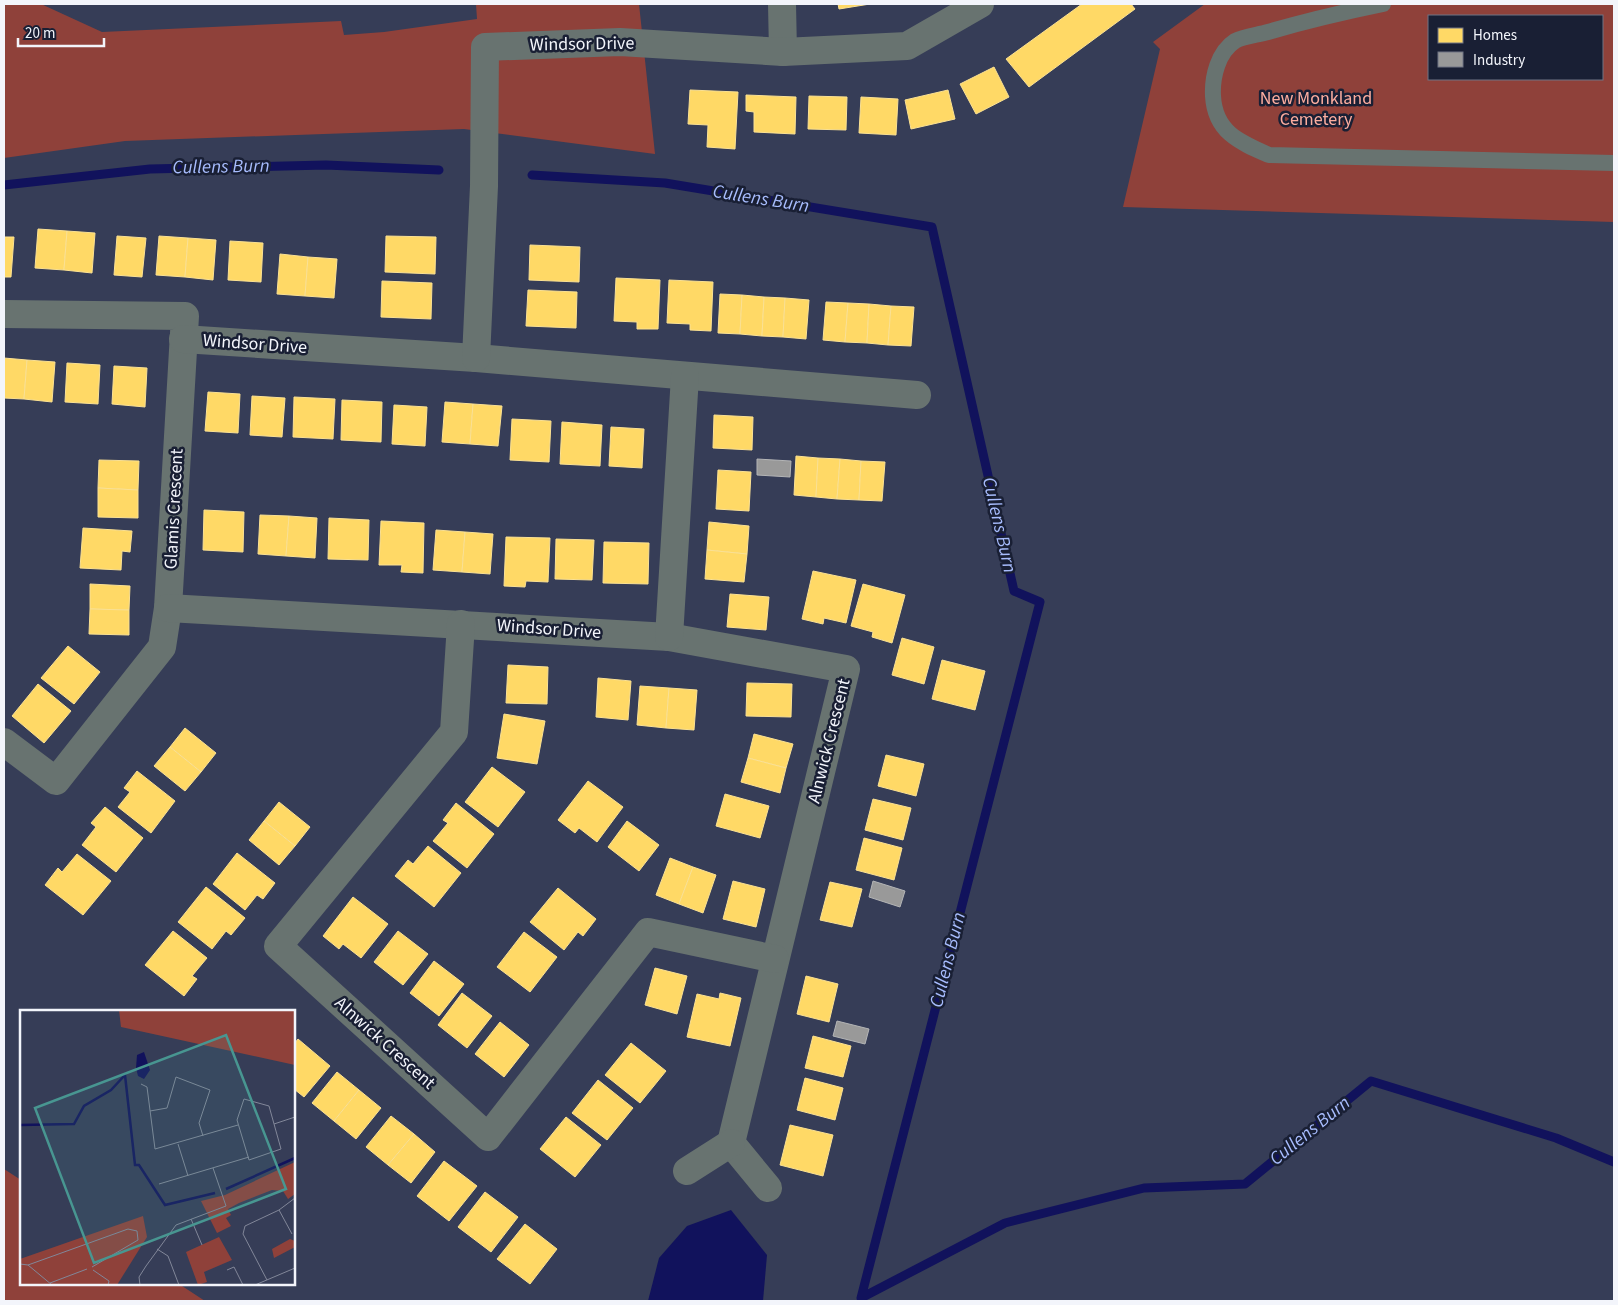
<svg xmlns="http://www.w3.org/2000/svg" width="1618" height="1305" viewBox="0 0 1618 1305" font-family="'Source Sans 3',sans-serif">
	<rect width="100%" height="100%" fill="#363d57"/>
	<g fill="#8f413a" fill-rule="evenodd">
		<path d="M4 4H41L102 32 341 21 344 35 384 32 477 19 476 4H639L655 154 464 129 125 141 4 158Z"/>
		<path d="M1205 4H1614V222L1123 207 1160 49 1153 42ZM1429 16H1602V79H1429Z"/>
		<path d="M4 1169 21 1180V1284H179L205 1301H4Z"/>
	</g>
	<path fill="#11125c" d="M731 1210 767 1255 763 1301H648L659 1258 687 1226Z"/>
	<g fill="#ffd966" stroke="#fbe193">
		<path d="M838 4H870L839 9Z"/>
		<path d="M1082 4H1131L1135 9 1029 87 1006 59Z"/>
		<path d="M994 67 1009 97 976 114 960 84Z"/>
		<path d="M690 90 738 92 735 149 707 147 708 125 688 124Z"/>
		<path d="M948 90 955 119 911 129 905 100Z"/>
		<path d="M746 95 796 97 795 134 754 132V112L746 111Z"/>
		<path d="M809 96 847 97 846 130 808 129Z"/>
		<path d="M861 97 898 99 896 135 859 133Z"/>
		<path d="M38 229 67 231 64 270 35 268Z"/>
		<path d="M67 231 95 233 92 273 64 270Z"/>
		<path d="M117 236 146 238 142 277 114 275Z"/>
		<path d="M159 236 188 238 185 277 156 275Z"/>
		<path d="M386 236 436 237 435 274 385 272Z"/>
		<path d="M4 237H14L11 277H4Z"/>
		<path d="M188 238 216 240 213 280 185 277Z"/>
		<path d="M230 241 263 243 261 282 228 280Z"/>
		<path d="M530 245 580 247 579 282 529 280Z"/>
		<path d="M280 254 308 257 305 296 277 294Z"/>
		<path d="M308 257 337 259 334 298 305 296Z"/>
		<path d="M616 278 660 280 658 329H637V322L614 321Z"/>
		<path d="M669 280 713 282 711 331 690 330V324L667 323Z"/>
		<path d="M382 281 432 283 431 319 381 317Z"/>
		<path d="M528 290 577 292 576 328 526 326Z"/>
		<path d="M720 294 742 295 740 334 718 333Z"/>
		<path d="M742 295 764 297 762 336 740 334Z"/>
		<path d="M764 297 785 298 783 337 762 336Z"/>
		<path d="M785 298 809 300 806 339 783 337Z"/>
		<path d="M826 302 848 303 845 342 823 340Z"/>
		<path d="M848 303 869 304 867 343 845 342Z"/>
		<path d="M869 304 891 306 888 345 867 343Z"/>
		<path d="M891 306 914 307 911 346 888 345Z"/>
		<path d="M4 358 27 360 24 399 4 398Z"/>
		<path d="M27 360 55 362 52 402 24 399Z"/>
		<path d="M67 363 100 365 98 404 65 402Z"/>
		<path d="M114 366 147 368 145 407 112 404Z"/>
		<path d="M208 392 240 394 238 433 205 431Z"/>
		<path d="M252 396 285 398 282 437 250 435Z"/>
		<path d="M294 397 335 399 333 439 293 437Z"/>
		<path d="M342 400 382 402 381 442 341 440Z"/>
		<path d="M445 402 473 404 470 444 442 442Z"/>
		<path d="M473 404 502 406 498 446 470 444Z"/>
		<path d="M394 405 427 407 425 446 392 444Z"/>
		<path d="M714 415 753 417 752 450 713 448Z"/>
		<path d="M512 419 551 421 549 462 510 460Z"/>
		<path d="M562 422 602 425 600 466 560 464Z"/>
		<path d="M611 427 644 429 642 468 609 466Z"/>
		<path d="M796 456 818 458 816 497 794 495Z"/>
		<path d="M818 458 840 459 837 499 816 497Z"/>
		<path d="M840 459 861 461 859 500 837 499Z"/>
		<path d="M99 460 139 461 138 490 98 488Z"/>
		<path d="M861 461 885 462 882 501 859 500Z"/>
		<path d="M718 470 751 472 749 511 716 509Z"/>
		<path d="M98 488 138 490V518L98 517Z"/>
		<path d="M204 510 244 512 243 552 203 550Z"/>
		<path d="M260 515 289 516 286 556 258 554Z"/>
		<path d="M289 516 317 518 315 558 286 556Z"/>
		<path d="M329 518 369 520 368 560 328 559Z"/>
		<path d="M381 521 424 523 423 573 401 572 402 565H379Z"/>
		<path d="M709 522 749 526 747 554 707 550Z"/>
		<path d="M83 528 132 531 130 552 122 551 121 570 80 568Z"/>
		<path d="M436 530 465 532 462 572 433 570Z"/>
		<path d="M465 532 493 534 490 574 462 572Z"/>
		<path d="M506 537 550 538 548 582 526 581 525 587 504 586Z"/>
		<path d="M556 539 594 540 592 580 555 579Z"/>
		<path d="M604 542 649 543 648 584 603 583Z"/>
		<path d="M707 550 747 554 744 582 705 579Z"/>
		<path d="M813 571 856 580 846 623 824 618 823 624 802 619Z"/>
		<path d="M90 584 130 586 129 610 90 609Z"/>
		<path d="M863 584 905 595 892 643 872 637 873 632 851 626Z"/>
		<path d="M730 594 769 597 766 630 727 627Z"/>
		<path d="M90 609 129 610V635L89 634Z"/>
		<path d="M902 638 934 647 924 684 892 675Z"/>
		<path d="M68 646 100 672 74 704 41 678Z"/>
		<path d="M942 660 985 671 975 710 932 699Z"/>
		<path d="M508 665 548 667 547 704 506 703Z"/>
		<path d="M598 678 631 681 628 720 596 717Z"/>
		<path d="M747 683 792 684 791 717 746 716Z"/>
		<path d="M38 684 71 711 44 743 12 716Z"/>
		<path d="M640 686 669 688 666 728 637 725Z"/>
		<path d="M669 688 697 690 694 730 666 728Z"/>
		<path d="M504 714 545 721 537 764 497 758Z"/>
		<path d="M185 728 216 753 201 772 170 747Z"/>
		<path d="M754 734 793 744 786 768 748 758Z"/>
		<path d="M170 747 201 772 185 791 154 766Z"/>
		<path d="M886 755 924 764 916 796 878 786Z"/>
		<path d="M748 758 786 768 780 793 741 782Z"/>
		<path d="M492 767 525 792 498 827 465 802Z"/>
		<path d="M137 771 175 801 151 833 118 807 130 792 124 788Z"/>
		<path d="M588 781 623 807 597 842 579 828 575 833 558 820Z"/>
		<path d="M725 794 769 806 760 838 716 826Z"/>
		<path d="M873 799 911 808 903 840 865 830Z"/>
		<path d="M279 802 310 827 295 846 264 821Z"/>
		<path d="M456 803 494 834 467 868 433 841 448 823 443 820Z"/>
		<path d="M105 807 143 838 116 872 82 845 96 827 91 823Z"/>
		<path d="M264 821 295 846 279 865 249 840Z"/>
		<path d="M627 821 659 845 639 871 608 847Z"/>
		<path d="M864 838 902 848 894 880 856 870Z"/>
		<path d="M428 846 461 873 434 907 395 876 408 860 413 864Z"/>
		<path d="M237 853 275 883 263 899 257 895 245 910 213 884Z"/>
		<path d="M77 854 111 881 83 915 45 885 58 868 62 872Z"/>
		<path d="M670 858 693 867 679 904 656 895Z"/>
		<path d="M693 867 716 875 703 913 679 904Z"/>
		<path d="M733 881 765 889 756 927 723 919Z"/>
		<path d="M830 882 862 889 852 927 820 920Z"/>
		<path d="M206 887 245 918 231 935 226 931 212 949 178 922Z"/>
		<path d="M558 888 596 919 583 936 578 932 564 950 530 922Z"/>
		<path d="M353 897 388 924 361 958 343 944 339 949 323 936Z"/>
		<path d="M173 931 207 958 192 976 197 979 184 996 145 965Z"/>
		<path d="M398 931 428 954 403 985 374 962Z"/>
		<path d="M524 932 557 957 530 992 497 967Z"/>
		<path d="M434 961 464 984 439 1016 410 993Z"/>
		<path d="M655 968 687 976 677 1014 645 1005Z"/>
		<path d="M806 976 838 984 829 1022 797 1014Z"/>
		<path d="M462 993 492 1016 467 1048 438 1025Z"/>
		<path d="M720 993 741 998 730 1046 687 1037 697 994 719 999Z"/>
		<path d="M500 1022 529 1045 504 1077 475 1054Z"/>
		<path d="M813 1036 851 1046 843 1077 805 1068Z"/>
		<path d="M298 1039 330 1066 304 1097 294 1089V1044Z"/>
		<path d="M631 1043 666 1071 640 1103 605 1075Z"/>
		<path d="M337 1072 359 1090 334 1121 312 1103Z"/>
		<path d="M805 1078 843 1088 835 1120 797 1110Z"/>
		<path d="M598 1080 633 1108 607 1140 572 1113Z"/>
		<path d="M359 1090 381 1108 356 1139 334 1121Z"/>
		<path d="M391 1116 414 1134 388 1165 366 1147Z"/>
		<path d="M566 1117 601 1145 575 1177 540 1149Z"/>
		<path d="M790 1125 833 1135 823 1176 780 1165Z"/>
		<path d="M414 1134 435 1152 411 1183 388 1165Z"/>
		<path d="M444 1161 477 1186 449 1221 417 1196Z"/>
		<path d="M485 1192 518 1217 491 1252 458 1227Z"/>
		<path d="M525 1224 557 1249 530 1284 497 1259Z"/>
	</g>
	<g fill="#999" stroke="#b4b5b6">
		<path d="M757 459 791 461 790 477 757 475Z"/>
		<path d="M873 881 905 891 900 907 869 897Z"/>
		<path d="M837 1021 869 1029 865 1044 833 1036Z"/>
	</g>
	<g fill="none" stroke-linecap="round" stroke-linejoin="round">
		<g stroke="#11125c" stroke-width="9">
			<path d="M532 175 665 183 932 227 1014 591 1040 602 861 1298 1005 1223 1144 1188 1245 1184 1371 1081 1556 1138 1614 1162"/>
			<path d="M4 185 150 169 326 165 439 170"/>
		</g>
		<path stroke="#687370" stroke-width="16" d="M1383 4C1344 12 1306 21 1268 32 1258 35 1244 36 1235 41 1218 52 1212 77 1213 96 1215 132 1239 142 1269 155L1614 163"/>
		<g stroke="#687370" stroke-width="28">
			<path d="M782 4 783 52"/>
			<path d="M4 314 185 316 168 608 162 647 56 781 4 742"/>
			<path d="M183 339 476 358 917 395"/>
			<path d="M476 358 484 186 485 47 620 42 783 52 907 46 980 4"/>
			<path d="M168 608 669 637 846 669 731 1143 768 1188"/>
			<path d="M461 624 454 732 278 946 488 1137 648 932 775 959"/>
			<path d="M669 637 685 376"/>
			<path d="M687 1171 731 1143"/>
		</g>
	</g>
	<g text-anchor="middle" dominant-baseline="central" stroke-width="5" stroke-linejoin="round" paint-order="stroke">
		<g font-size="18" fill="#f3f5fb" stroke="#191f34">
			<text transform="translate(582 44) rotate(-1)">Windsor Drive</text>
			<text transform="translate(255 344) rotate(4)">Windsor Drive</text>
			<text transform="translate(174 509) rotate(-87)">Glamis Crescent</text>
			<text transform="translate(549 629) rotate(4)">Windsor Drive</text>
			<text transform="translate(829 741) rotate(-76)">Alnwick Crescent</text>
			<text transform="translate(385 1043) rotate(42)">Alnwick Crescent</text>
		</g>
		<g font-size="18" fill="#fdad9f" stroke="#191f34">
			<text x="1316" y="98">New Monkland<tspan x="1316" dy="21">Cemetery</tspan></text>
		</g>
		<g font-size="19" font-style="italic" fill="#a7bcfd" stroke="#191f34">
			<text transform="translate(221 167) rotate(-1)">Cullens Burn</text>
			<text transform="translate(761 199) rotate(9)">Cullens Burn</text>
			<text transform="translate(999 525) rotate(77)">Cullens Burn</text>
			<text transform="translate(948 960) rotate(-76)">Cullens Burn</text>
			<text transform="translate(1310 1131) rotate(-39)">Cullens Burn</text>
		</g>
	</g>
	<g transform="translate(20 1010)">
		<rect width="275" height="275" fill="#363d57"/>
		<path d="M99 0H275V55L101 17ZM275 152V184L268 189 263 181 252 180 219 193 208 199 211 205 206 208 211 216 197 223 181 191 205 185ZM123 206 127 227 97 275H0V249ZM199 227 212 250 184 262 187 272 178 275 166 242ZM270 229 275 231V237L254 248 252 239Z" fill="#8f413a"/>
		<path d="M124 42 130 60 124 69 118 66 116 58 117 45Z" fill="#11125c"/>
		<path fill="none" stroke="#11125c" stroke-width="2.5" d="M0 115 54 114 64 96 91 80 105 65 115 155H119L145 195 195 183M206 179 275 148"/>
		<path fill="none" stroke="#828799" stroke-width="1" d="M121 74 127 77 135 139 218 115M224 89 249 96 261 139 229 150 217 110ZM130 101 147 98 156 67 190 80 179 113 183 126M254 114 275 107M158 134 168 166M139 174 229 147M259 200 272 224M171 209 182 235M137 239 148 246 159 275M0 254 8 255 32 275M8 255 108 219 117 221 118 230 72 257M73 260 89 271 88 275M207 260 214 257 223 275M247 270 223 224 225 216 259 200 275 188M30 273 67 259M120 275 119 267 126 256 156 215 206 196 193 158M235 275 275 258"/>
		<path fill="#489691" fill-opacity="0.15" stroke="#489691" stroke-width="2.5" d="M206 25 266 179 74 253 15 98Z"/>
		<rect width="275" height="275" fill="none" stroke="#f3f5fb" stroke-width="2.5"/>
	</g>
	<rect width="1618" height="1305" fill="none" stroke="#f3f5fb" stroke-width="10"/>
	<rect x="1428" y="15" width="175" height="65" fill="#191f34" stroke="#707584"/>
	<rect x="1438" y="28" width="25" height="15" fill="#ffd966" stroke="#707584"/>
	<text x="1473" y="40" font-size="15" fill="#f3f5fb">Homes</text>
	<rect x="1438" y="52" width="25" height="15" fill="#999999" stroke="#707584"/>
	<text x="1473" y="65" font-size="15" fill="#f3f5fb">Industry</text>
	<path d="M18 38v8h86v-8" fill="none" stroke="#f3f5fb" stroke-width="2.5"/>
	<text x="25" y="38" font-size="15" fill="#f3f5fb" stroke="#191f34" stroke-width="4" paint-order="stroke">20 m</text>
</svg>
